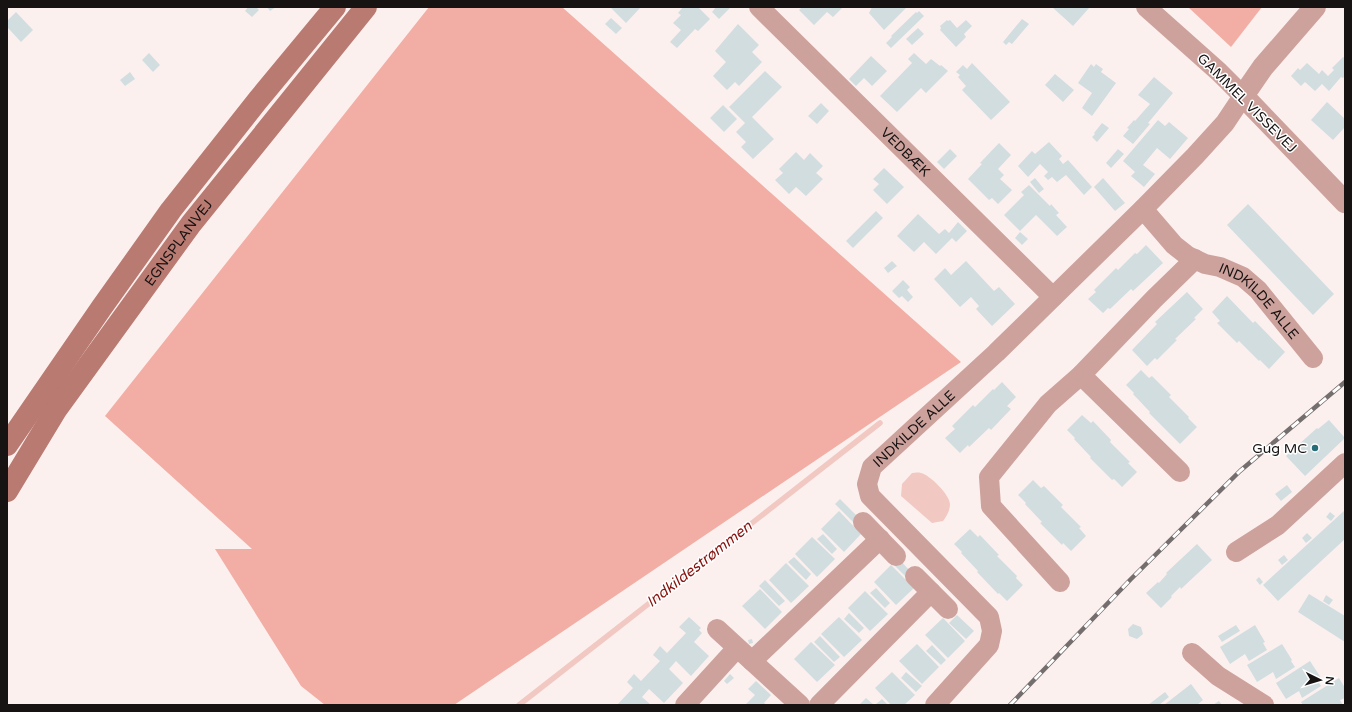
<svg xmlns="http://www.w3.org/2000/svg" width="1352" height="712" viewBox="0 0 1352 712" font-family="'Varela Round',sans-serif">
	<rect width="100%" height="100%" fill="#fcf0ef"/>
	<g fill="#f2aea4">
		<path d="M429 7H562L961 362 454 705H325L301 686 215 549H252L105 416Z"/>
		<path d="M1188 7H1262L1231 47Z"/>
	</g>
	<path fill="#f2c9c2" d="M912 473C914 473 918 472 921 473 930 475 950 495 950 504 950 510 947 516 943 521L932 523 901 496 902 484Z"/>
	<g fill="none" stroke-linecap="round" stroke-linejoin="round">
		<path stroke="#f2c9c2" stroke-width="5.5" d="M519 705 880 423"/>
	</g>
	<g fill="#d2dde0">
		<path d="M248 7H256L259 10 252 17 245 11Z"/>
		<path d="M267 7H276L270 11Z"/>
		<path d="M610 7H641L626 23Z"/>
		<path d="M683 7H698L710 19 698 31 695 29 677 48 670 42 681 30 673 23 681 15 678 13Z"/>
		<path d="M716 7H731L719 19 712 12Z"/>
		<path d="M802 7H843L833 17 827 12 814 25 799 10Z"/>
		<path d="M872 7H907L884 30 869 13Z"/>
		<path d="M1052 7H1090L1073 26Z"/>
		<path d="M919 11 924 16 891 48 886 43 892 37 891 36 916 12 917 13Z"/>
		<path d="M16 12 33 30 21 42 7 27V21Z"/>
		<path d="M611 18 622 28 616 34 605 24Z"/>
		<path d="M1022 19 1029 24 1012 44 1009 42 1006 45 1003 42Z"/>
		<path d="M947 20 948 21 950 20 957 28 966 20 972 26 964 34 966 37 956 47 940 30 941 28 940 26Z"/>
		<path d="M738 24 759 45 752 52 762 62 739 86 735 82 727 90 713 76 726 62 715 51Z"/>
		<path d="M918 28 924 34 912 45 906 39Z"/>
		<path d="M149 53 160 65 153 72 142 60Z"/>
		<path d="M914 53 926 64 931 59 940 66 941 65 948 71 926 93 921 88 897 112 880 96 912 63 908 59Z"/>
		<path d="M871 56 887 71 872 86 864 78 856 86 849 79Z"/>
		<path d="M1343 57 1345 58V76L1343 78 1341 77 1329 91 1322 84 1315 91 1305 82 1301 86 1291 76 1298 68 1300 70 1307 63 1319 74 1322 70 1328 76 1334 70 1332 68Z"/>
		<path d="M972 63 1010 102 991 120 962 90 966 86 958 77 960 75 956 72 963 65 967 69Z"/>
		<path d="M1091 64 1094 67 1096 64 1103 69 1101 72 1116 83 1092 116 1082 108 1092 93 1078 83Z"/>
		<path d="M765 71 782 87 752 117 774 139 753 159 741 147 746 142 736 132 745 123 729 107Z"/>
		<path d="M130 72 135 79 125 86 120 80Z"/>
		<path d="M1055 74 1074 90 1063 102 1045 85Z"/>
		<path d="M1154 77 1173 93 1148 123 1150 124 1133 144 1123 136 1129 129 1127 128 1134 120 1135 121 1150 104 1138 95Z"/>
		<path d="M1327 102 1345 119V127L1333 140 1311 120Z"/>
		<path d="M821 103 829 111 817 124 808 116Z"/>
		<path d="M723 105 737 119 724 132 710 118Z"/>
		<path d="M1158 120 1165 126 1169 122 1188 138 1170 159 1157 148 1143 165 1155 174 1144 187 1131 176 1135 172 1123 161Z"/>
		<path d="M1102 123 1109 128 1097 142 1092 137 1095 134 1094 133Z"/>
		<path d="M1049 142 1062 156 1059 159 1063 164 1068 160 1092 187 1084 195 1066 175 1057 182 1052 177 1048 180 1044 176 1048 172 1040 164 1028 177 1018 166 1032 151 1035 154Z"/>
		<path d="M999 143 1011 155 998 169 1004 175 1000 179 1012 190 998 204 992 198 989 200 968 179 982 164 980 163Z"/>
		<path d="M950 149 957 156 944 169 937 162Z"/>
		<path d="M1118 149 1124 154 1111 168 1106 163Z"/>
		<path d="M796 152 804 160 810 153 823 166 816 173 823 179 806 196 796 187 789 194 775 180 783 173 779 169Z"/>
		<path d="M884 168 904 187 887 204 873 190 879 184 873 179Z"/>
		<path d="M1035 178 1044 189 1039 193 1030 182Z"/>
		<path d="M1103 178 1125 203 1115 211 1094 187Z"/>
		<path d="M1029 185 1050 206 1051 204 1059 213 1056 215 1067 227 1057 236 1036 215 1020 231 1004 215 1024 195 1021 192Z"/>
		<path d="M1248 204 1334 294 1313 315 1227 225Z"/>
		<path d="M876 211 883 218 853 248 846 241Z"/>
		<path d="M918 214 939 234 945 229 949 233 958 222 967 231 956 242 952 238 936 254 924 242 914 252 897 236Z"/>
		<path d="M1020 232 1028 239 1022 245 1015 238Z"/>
		<path d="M1146 245 1163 263 1133 291 1131 289 1110 309 1108 308 1103 313 1088 299 1096 292 1094 290 1116 268 1118 270 1135 253 1137 254Z"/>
		<path d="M892 261 897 266 888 273 884 268Z"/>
		<path d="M966 261 994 291 999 287 1015 304 992 326 976 309 979 306 971 297 960 307 934 279 945 268 951 275Z"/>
		<path d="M903 280 910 287 907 290 913 297 908 302 902 296 899 298 892 291Z"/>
		<path d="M1187 292 1203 309 1194 318 1196 319 1175 339 1177 340 1157 360 1155 358 1147 366 1132 350 1157 324 1155 322Z"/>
		<path d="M1227 296 1253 323 1255 321 1285 352 1269 369 1260 360 1259 361 1239 341 1237 343 1217 323 1220 321 1212 312Z"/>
		<path d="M1141 370 1149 378 1152 376 1171 395 1169 397 1189 417 1188 418 1197 427 1180 444 1149 413 1150 412 1133 394 1134 393 1126 385Z"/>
		<path d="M1002 382 1016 397 1007 406 1011 409 991 430 989 428 969 447 968 445 960 453 945 438 955 429 952 426 973 405 975 407 993 389 994 390Z"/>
		<path d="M1082 415 1091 423 1093 421 1111 440 1110 442 1130 462 1128 463 1137 472 1122 487 1114 479 1112 480 1090 458 1091 457 1074 439 1075 438 1067 430Z"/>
		<path d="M1329 420 1345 438 1305 476 1286 456 1317 428 1318 429Z"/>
		<path d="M1033 480 1041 488 1044 486 1063 505 1061 507 1081 527 1079 528 1086 536 1071 551 1063 543 1062 545 1040 523 1042 522 1025 504 1026 503 1018 495Z"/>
		<path d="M1287 485 1292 492 1281 501 1275 494Z"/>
		<path d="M840 499 858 517 853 522 835 504Z"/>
		<path d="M1345 510V539L1278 601 1263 585Z"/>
		<path d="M839 511 861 534 844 552 821 529Z"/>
		<path d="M1330 512 1335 516 1331 521 1326 517Z"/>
		<path d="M970 529 978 537 980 535 999 555 997 556 1017 576 1016 578 1023 585 1007 601 999 593 998 594 977 572 978 571 961 553 962 552 954 544Z"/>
		<path d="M1307 533 1312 538 1306 543 1302 538Z"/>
		<path d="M823 534 837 549 832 554 817 539Z"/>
		<path d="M812 537 835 559 817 577 795 554Z"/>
		<path d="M1197 544 1212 560 1181 589 1180 587 1171 596 1172 597 1161 608 1146 593 1158 582 1159 583 1167 574 1166 573Z"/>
		<path d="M1284 555 1288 560 1282 565 1278 560Z"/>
		<path d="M794 557 811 574 806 580 788 562Z"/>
		<path d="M899 559 911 572 906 577 894 565Z"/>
		<path d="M786 563 809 586 791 603 769 580Z"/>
		<path d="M891 565 914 588 896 605 874 582Z"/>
		<path d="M1259 577 1263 582 1260 585 1256 580Z"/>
		<path d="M765 580 785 601 779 606 759 586Z"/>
		<path d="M876 588 890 603 885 608 870 593Z"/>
		<path d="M760 589 782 612 765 629 742 606Z"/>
		<path d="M865 591 888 614 870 631 848 608Z"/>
		<path d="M1309 594 1345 616V642L1298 612Z"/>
		<path d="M1326 595 1333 600 1329 605 1323 601Z"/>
		<path d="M849 613 864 628 859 633 844 619Z"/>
		<path d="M957 615 974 631 966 639 949 623Z"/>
		<path d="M689 617 701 628 699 630 702 633 694 642 709 656 691 676 676 661 669 669 683 683 664 703 649 689 642 697 651 705H617L633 688 627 682 634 674 641 681 660 661 653 655 660 646 667 653 686 633 679 627Z"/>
		<path d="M839 617 862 640 844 657 821 634Z"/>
		<path d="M943 618 965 641 948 658 925 635Z"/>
		<path d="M1133 624 1141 627 1143 634 1137 639 1129 636 1128 629Z"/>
		<path d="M1236 625 1240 631 1222 642 1218 636Z"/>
		<path d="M1255 625 1265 642 1263 643 1267 650 1249 661 1245 654 1230 664 1220 647Z"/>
		<path d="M820 636 840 657 834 662 814 642Z"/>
		<path d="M752 639 753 643 749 644 748 640Z"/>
		<path d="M811 642 835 665 817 682 794 659Z"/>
		<path d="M917 644 939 667 922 684 899 661Z"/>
		<path d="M1282 644 1292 660 1291 661 1295 667 1276 679 1273 672 1257 682 1247 665Z"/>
		<path d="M932 645 946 660 941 665 926 651Z"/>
		<path d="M1310 661 1321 678 1317 680 1321 686 1302 698 1299 691 1286 699 1276 683Z"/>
		<path d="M892 672 915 695 904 705H891L875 688Z"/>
		<path d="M906 672 922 686 916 692 901 678Z"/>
		<path d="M730 674 734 678 727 684 724 681Z"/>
		<path d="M1339 678 1345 688V698L1340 700 1343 705H1303L1301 702Z"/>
		<path d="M756 681 771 695 764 703 767 705H745L755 695 748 689Z"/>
		<path d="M1191 684 1203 700 1197 705H1164Z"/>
		<path d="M1165 692 1169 697 1159 705H1148Z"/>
		<path d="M866 698 874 705H859Z"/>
		<path d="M882 699 888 705 876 704Z"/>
		<path d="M1219 701 1222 705H1213Z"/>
	</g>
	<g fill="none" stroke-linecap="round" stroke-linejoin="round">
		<g stroke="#cea29c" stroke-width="20">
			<path id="s1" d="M759 7 1053 297"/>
			<path id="s2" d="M1143 209 1174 245 1188 256 1205 264 1220 267 1243 277 1258 290 1313 358"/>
			<path d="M1081 375 1180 472"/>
			<path d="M863 522 896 556"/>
			<path d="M1236 552 1278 525 1345 463"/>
			<path d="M915 576 948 609"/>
			<path d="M1060 582 991 506 989 477 1048 404 1081 375 1154 299 1195 259"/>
			<path d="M717 629 800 705"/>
			<path d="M1192 653 1218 676 1264 705"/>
			<path d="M752 661 880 539"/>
			<path d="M685 705 737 648"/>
			<path d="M819 705 931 592"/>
			<path id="s3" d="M935 705 989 645 992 631 989 617 870 496 867 484 872 467 996 353 1143 209 1195 156 1225 123 1243 96 1219 72 1146 7"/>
		</g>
		<path stroke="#cea29c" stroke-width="22" d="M1315 7 1263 67 1243 96 1345 202"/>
		<g stroke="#b97a71" stroke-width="22">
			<path d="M7 445 102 307 171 210 258 100 335 7"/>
			<path id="s4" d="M7 491 56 410 191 224 366 7"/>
		</g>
		<g stroke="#756e6e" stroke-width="4.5">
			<path id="rail" d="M1010 705 1131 579 1240 471 1345 382"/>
		</g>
		<use href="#rail" stroke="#fff" stroke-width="3" stroke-dasharray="9" stroke-linecap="butt"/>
	</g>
	<circle fill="#266d7a" stroke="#fff" stroke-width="1.5" cx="1315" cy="448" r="4"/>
	<g text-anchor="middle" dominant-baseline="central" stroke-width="3" stroke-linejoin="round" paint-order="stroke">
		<g font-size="14" fill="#171313" stroke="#fff">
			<text transform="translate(1247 103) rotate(45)">GAMMEL VISSEVEJ</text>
			<text stroke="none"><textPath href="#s1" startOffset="206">VEDBÆK</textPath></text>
			<text stroke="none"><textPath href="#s4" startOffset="302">EGNSPLANVEJ</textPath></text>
			<text stroke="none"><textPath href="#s2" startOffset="152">INDKILDE ALLE</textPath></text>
			<text stroke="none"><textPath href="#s3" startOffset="366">INDKILDE ALLE</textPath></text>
		</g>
		<g font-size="14" fill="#171313" stroke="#fff" text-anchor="end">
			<text x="1307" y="448">Gug MC</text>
		</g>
		<g font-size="15" font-style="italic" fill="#85130f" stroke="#fff">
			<text transform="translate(699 564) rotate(-38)">Indkildestrømmen</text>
		</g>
	</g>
	<rect width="1352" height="712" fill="none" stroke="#171313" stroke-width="16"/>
	<g transform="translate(1320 680) rotate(95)" stroke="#ffffff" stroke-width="3" paint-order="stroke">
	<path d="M0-3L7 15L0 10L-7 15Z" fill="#171313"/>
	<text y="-6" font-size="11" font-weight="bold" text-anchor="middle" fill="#171313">N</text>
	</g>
</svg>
